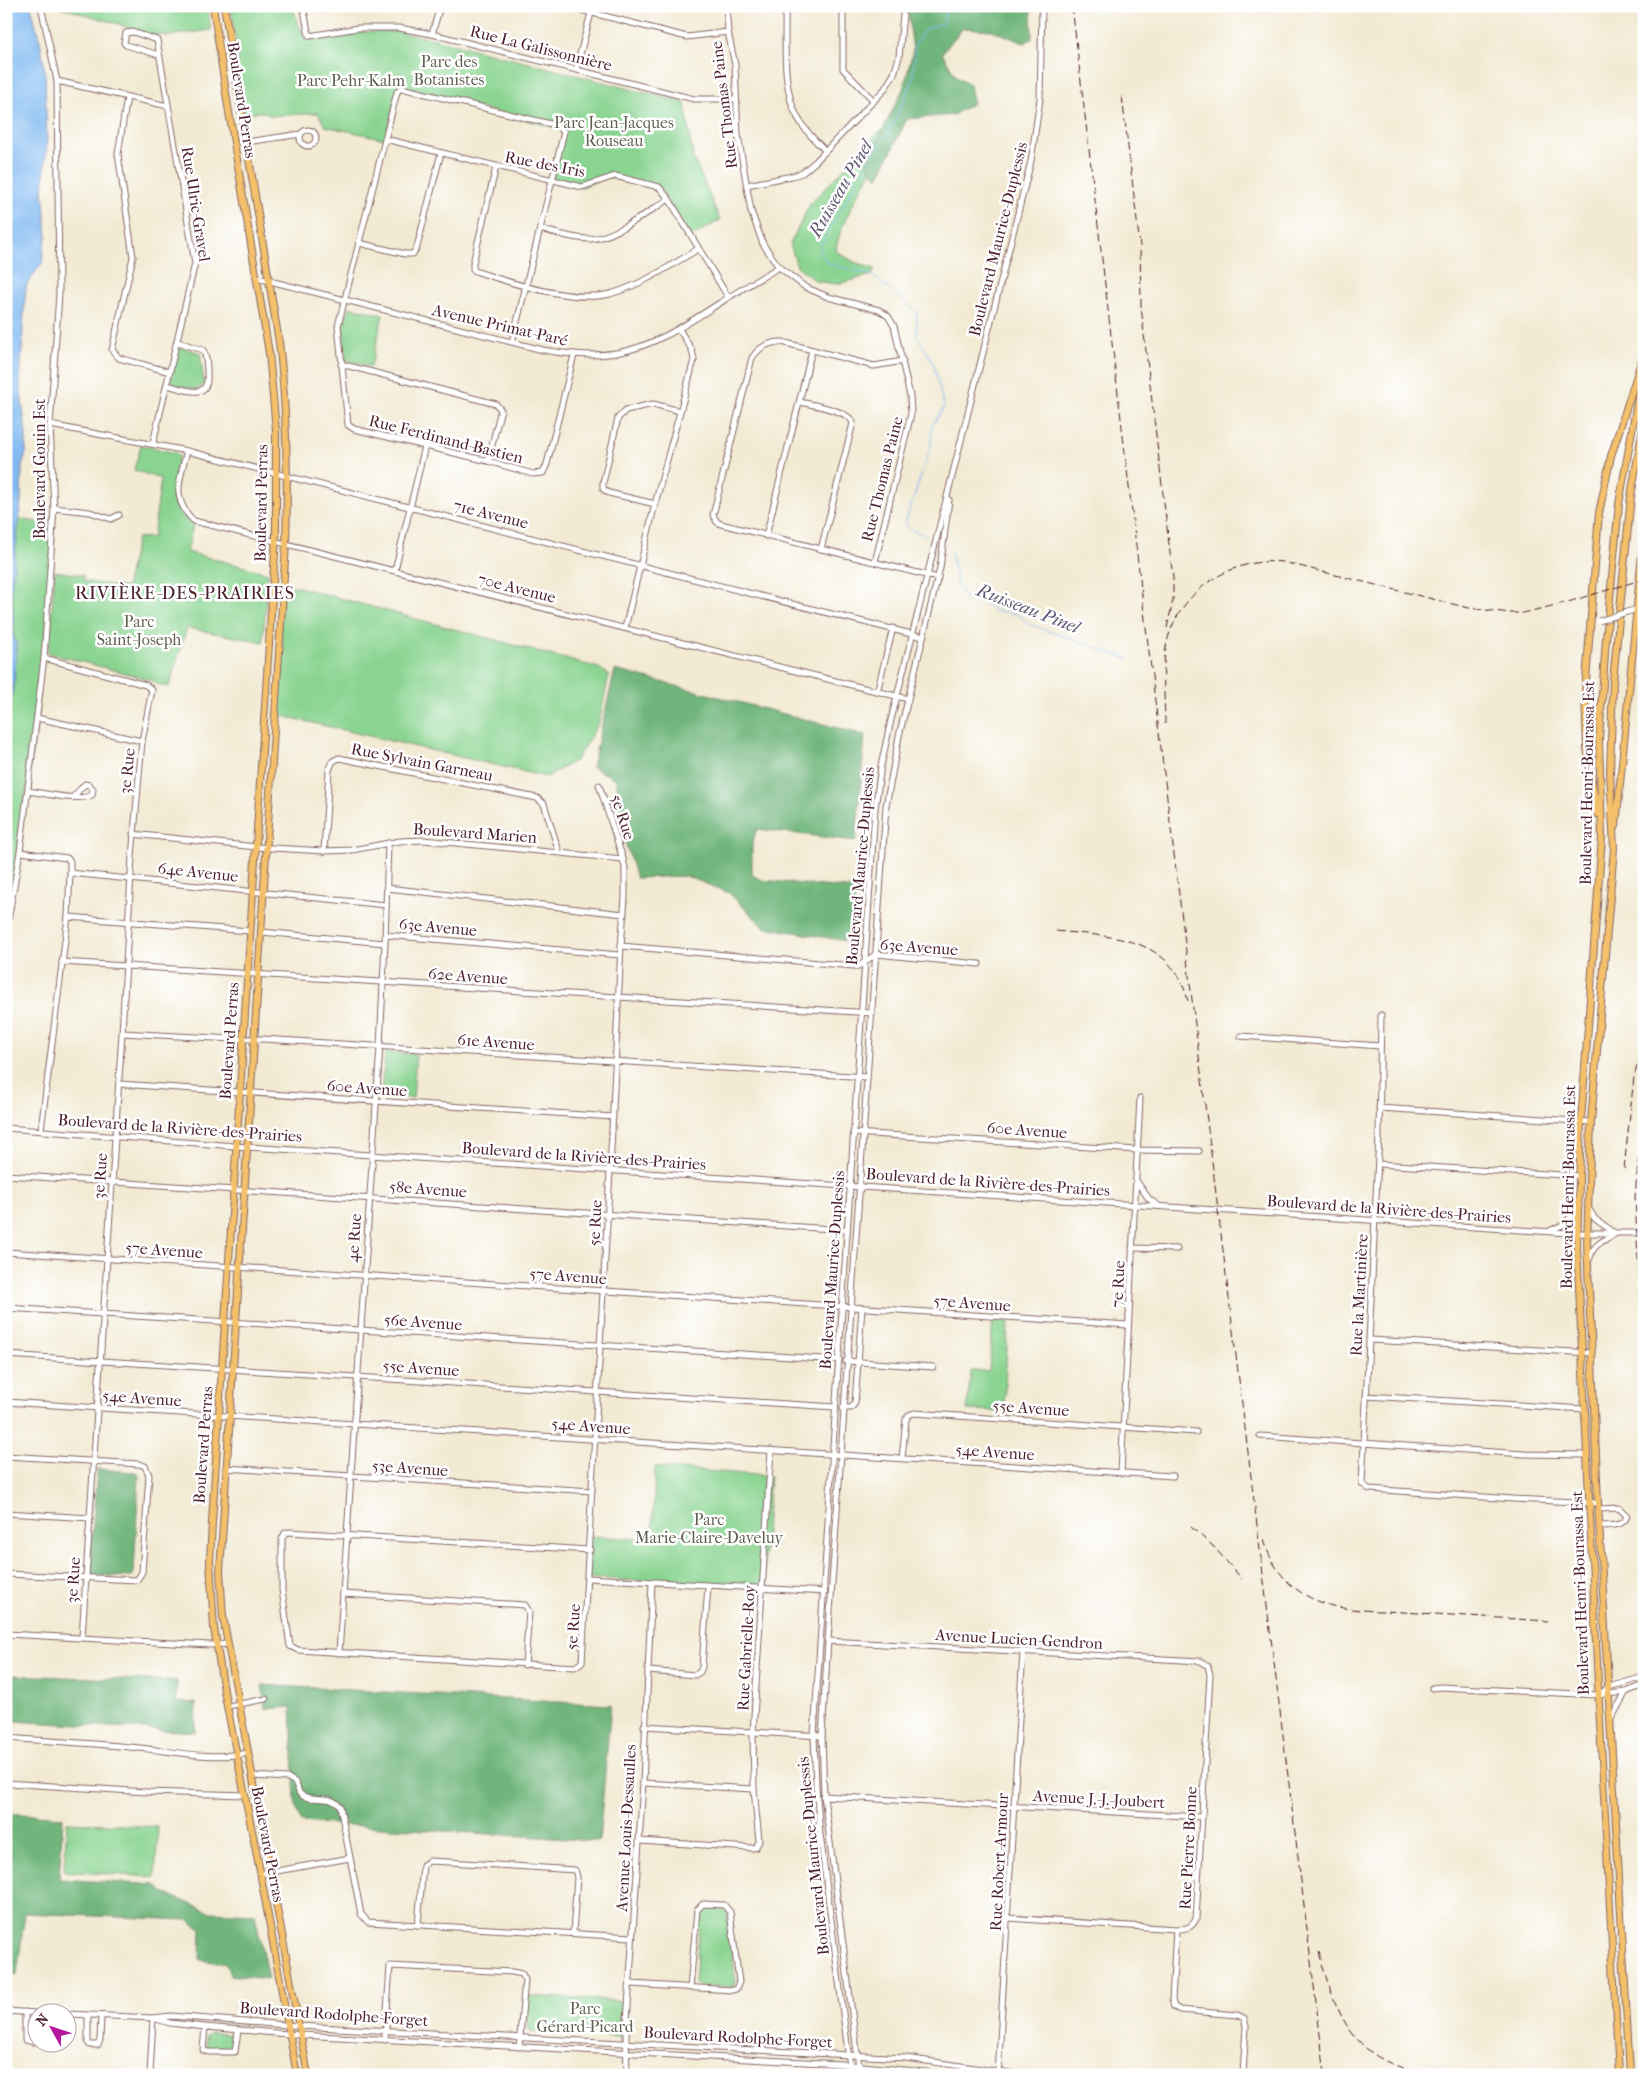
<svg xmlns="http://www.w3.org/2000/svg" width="1650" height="2081" viewBox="0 0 1650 2081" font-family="'IM FELL French Canon',serif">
	<rect width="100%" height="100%" fill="#fff"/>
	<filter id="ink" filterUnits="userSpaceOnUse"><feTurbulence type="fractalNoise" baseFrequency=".02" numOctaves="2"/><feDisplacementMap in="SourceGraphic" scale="10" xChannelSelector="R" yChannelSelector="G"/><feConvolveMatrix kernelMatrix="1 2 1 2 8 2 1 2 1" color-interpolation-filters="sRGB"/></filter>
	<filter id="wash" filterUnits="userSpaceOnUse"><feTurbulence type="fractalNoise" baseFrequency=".0096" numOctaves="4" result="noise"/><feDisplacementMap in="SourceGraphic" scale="20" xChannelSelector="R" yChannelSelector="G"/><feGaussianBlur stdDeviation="1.12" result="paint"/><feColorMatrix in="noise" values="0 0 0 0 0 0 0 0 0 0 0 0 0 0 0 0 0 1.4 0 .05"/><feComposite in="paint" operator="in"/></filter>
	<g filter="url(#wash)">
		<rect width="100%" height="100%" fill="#f2ead3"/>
		<g fill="#8ad491" stroke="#6a7a5e">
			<path d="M55 6H151L172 11 205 6 208 9 211 30 167 36 157 34V36L128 28 119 24Z"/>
			<path d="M231 6H292L304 38 308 40 357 32 394 31 430 38 685 103 693 157 720 220 691 237 659 187 608 177 582 187 552 181 564 134 561 129 406 88 397 92 385 139 325 126 318 113 270 116 265 112 244 113Z"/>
			<path d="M892 127 893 136C877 163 838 221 836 251L854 262 875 269 872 275 837 284 816 281 797 266 790 244 810 204 878 133Z"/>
			<path d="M350 307 383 315 371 367 346 360 343 325Z"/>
			<path d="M182 347 200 353 204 384 196 390 175 385 170 380 178 349Z"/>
			<path d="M141 445 176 453 179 456 173 484 174 500 180 513 193 525 187 552 268 573 263 642 187 628 169 687 157 684 152 680 48 653 55 571 83 575 84 581 126 588 137 538 153 537 161 479 134 470Z"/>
			<path d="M19 519 54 525 44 658 36 690 37 691V718L6 932V725L14 684 17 645 13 637 14 621 11 590Z"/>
			<path d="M283 583 599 668 609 675 599 723 576 760 547 777 278 715 283 640 279 638Z"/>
			<path d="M385 1053 416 1054 413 1098 385 1096 381 1093Z"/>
			<path d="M993 1320 1008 1322 1004 1411 967 1410 971 1371H989Z"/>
			<path d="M655 1467 770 1476 762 1588 588 1578 590 1536 652 1540Z"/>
			<path d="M67 1822 158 1827 155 1877 64 1871Z"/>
			<path d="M705 1909H723L727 1912 736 1982 734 1987 698 1986 695 1983 700 1912Z"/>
			<path d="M528 1996 623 2001 621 2035 618 2037 530 2032 527 2024Z"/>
			<path d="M210 2032 231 2035 233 2038 232 2050 206 2048 207 2035Z"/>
		</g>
		<g fill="#6fb67b" stroke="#5c6a53">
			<path d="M907 6H1031L1032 39 1024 43 991 30 963 28 942 53 956 76 970 84 973 103 953 115 907 119 878 178 866 164 904 87 913 50Z"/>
			<path d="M615 670 865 735 856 841 757 829 752 843V875L762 880 855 889 852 942 764 927 729 893 686 876 636 878 626 845 616 779 592 767Z"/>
			<path d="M97 1469 134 1472 139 1475 134 1573 131 1577 89 1575Z"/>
			<path d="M6 1675 177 1681 176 1702 196 1703 195 1732 12 1721 6 1715Z"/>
			<path d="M262 1685 611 1705 599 1841 301 1822 295 1801 291 1707 266 1709Z"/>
			<path d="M6 1813 63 1817 59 1879 156 1885 166 1894 210 1912 255 1914 268 1979 230 1975 226 1964 200 1960 201 1929 188 1920 25 1913 17 1975 6 1973Z"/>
		</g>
		<path fill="#82baf2" stroke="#666c8e" d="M6 6H31L41 45 45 73 47 142 43 190 47 237 44 246 42 263 27 284 25 296 20 382 26 435V453L22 466 21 502 11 590 14 621 13 636 17 645 14 684 6 725Z"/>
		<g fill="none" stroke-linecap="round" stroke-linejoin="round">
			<g stroke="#82baf2" stroke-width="1">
				<path d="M927 536 909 529 905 524 931 445 932 426 944 407 933 362 917 336V312L872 275 827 263 819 248 870 159 892 127 913 80 915 44 925 29 943 23 948 6"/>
				<path d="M951 552 957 584 965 598 982 602 995 611 1017 614 1031 625 1129 659"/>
			</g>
		</g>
	</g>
	<g filter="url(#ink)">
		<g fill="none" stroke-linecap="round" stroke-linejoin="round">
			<g stroke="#856666" stroke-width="7">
				<g id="minor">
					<path d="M162 6H180"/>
					<path d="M303 6 309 36 358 28H399L432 34 694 99H736"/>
					<path d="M565 6 687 37 728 32"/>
					<path d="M726 6 728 32 735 65 738 135 751 211 763 244 779 267 805 287 828 297 879 310 888 316 894 326 910 396 911 414 875 562"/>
					<path d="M785 6C786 39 781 89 798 118 805 131 815 141 826 151"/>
					<path d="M843 6V69L874 101"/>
					<path d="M432 34 440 6"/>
					<path d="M576 69 591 13"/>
					<path d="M57 81 168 106"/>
					<path d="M127 97 118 154 133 257 112 350 119 358 170 372"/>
					<circle cx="308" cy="138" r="8"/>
					<path d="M385 139 582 187 615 176 659 187 669 199 728 297"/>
					<path d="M246 142 301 134"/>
					<path d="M496 167 473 263V269L475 271C510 283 575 303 610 294 642 285 670 266 698 249"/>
					<path d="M747 185 792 176 802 173 815 162 884 90 894 74 899 57 903 14 902 6"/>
					<path d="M540 229C556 233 573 239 590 239 615 238 647 212 669 199"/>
					<path d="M359 243 405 254H413L417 247 441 153"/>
					<path d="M258 278 543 350C568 354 591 357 616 353 657 346 691 321 726 299 743 288 761 278 779 267"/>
					<path d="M512 342 564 132 555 125 401 88 397 92 338 326 348 425 354 429 488 461 533 474 543 473 547 464 574 355"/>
					<path d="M903 361 874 366 782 342C768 342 759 347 752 358L713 515 717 522 721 524 938 578"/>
					<path d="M341 364 496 404 501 410 500 413 488 461"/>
					<path d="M167 385C184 389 210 402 207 373 207 365 207 357 203 350L178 342"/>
					<path d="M800 402C812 405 849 410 853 423L821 549"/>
					<path d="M50 425 187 451 923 637"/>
					<path d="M153 443 195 263 157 40 133 32 126 33 124 43 126 45 159 55"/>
					<path d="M187 451C180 478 170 499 194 521L908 699"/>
					<path d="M655 504 609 493 603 489V483L618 418 626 410 653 404 680 411"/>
					<path d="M54 508 90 512 111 519 119 515"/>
					<path d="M766 536 812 350"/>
					<path d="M395 570 425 446"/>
					<path d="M1627 612 1644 607"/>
					<path d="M625 628 655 504 694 360 692 350 679 329"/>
					<path d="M44 658 146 685 152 690 142 741 132 857 122 1033 82 1637"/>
					<path d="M877 692 893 628"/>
					<path d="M37 718 142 741"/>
					<path d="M28 791C43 793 79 802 92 795L93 789 89 785 85 784 73 797"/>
					<path d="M133 834 256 847 324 851 352 850 400 841 423 840 623 859"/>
					<path d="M324 851 329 770 333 761 339 758 537 798 544 804 559 852"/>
					<path d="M20 852 67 858 70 861V873L386 905"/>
					<path d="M387 888 624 914"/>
					<path d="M68 917 250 931"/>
					<path d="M6 932 20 852 44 658 54 508 50 425 59 294 57 81 41 6"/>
					<path d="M261 932 385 943 388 843"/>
					<path d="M385 935 620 955"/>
					<path d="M621 946 854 966H859L876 954 979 964"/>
					<path d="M62 962 872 1013"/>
					<path d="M1381 1015 1379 1136 1362 1484 1369 1489 1513 1499 1598 1503"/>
					<path d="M122 1033 233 1039H263L867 1077"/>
					<path d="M1241 1036 1380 1046"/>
					<path d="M119 1084 613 1117"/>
					<path d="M1379 1108 1591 1122"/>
					<path d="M6 1128 247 1147 1568 1233H1644"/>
					<path d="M41 1130 68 917 70 873"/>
					<path d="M853 1133 1138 1150 1199 1151"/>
					<path d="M1378 1164 1579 1176"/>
					<path d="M6 1175 847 1230"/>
					<path d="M1137 1182 1149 1199 1159 1206"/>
					<path d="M1589 1209 1595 1219 1615 1233"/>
					<path d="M1551 1230 1565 1224 1579 1205"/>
					<path d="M1132 1248 1177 1249"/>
					<path d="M6 1252 1128 1325"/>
					<path d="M1590 1258C1592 1245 1604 1240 1615 1234"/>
					<path d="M6 1308 839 1360"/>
					<path d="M1370 1340 1591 1353"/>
					<path d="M6 1355 835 1407"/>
					<path d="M846 1361 933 1367"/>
					<path d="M1366 1396 1585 1409"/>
					<path d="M6 1402 1173 1476"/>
					<path d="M843 1408H851L855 1403 862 1308"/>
					<path d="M1260 1436 1524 1454 1587 1455"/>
					<path d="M6 1456 139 1464 145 1466 149 1475 142 1572 137 1580 6 1574"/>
					<path d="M902 1458 906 1419 909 1415 914 1413 1196 1432"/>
					<path d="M226 1468 592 1491"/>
					<path d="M1121 1473 1140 1098"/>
					<path d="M1599 1509 1619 1508 1627 1516C1623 1527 1611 1525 1601 1526"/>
					<path d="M6 1513 90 1518"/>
					<path d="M590 1550 289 1532 285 1533 282 1539V1590L290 1646 298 1650 575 1667 582 1662 610 1170 621 946 625 898V868L623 859 599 785"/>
					<path d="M588 1578 825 1592"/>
					<path d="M343 1594 525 1605 529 1612 525 1665"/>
					<path d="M6 1634 210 1645 228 1644"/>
					<path d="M828 1641 1201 1661 1208 1666 1210 1675 1196 1919C1192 1928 1186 1929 1176 1929L1172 2000 1174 2007 1180 2010 1237 2015 1244 2018 1246 2026 1243 2075"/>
					<path d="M339 1653 380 1046 385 943"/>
					<path d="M648 1671 695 1675 700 1672 702 1667 708 1586"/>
					<path d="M1432 1688 1440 1687 1598 1695 1626 1692 1644 1685"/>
					<path d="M1599 1695 1609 1687 1644 1677"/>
					<path d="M228 1706 266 1699"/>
					<path d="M1611 1719 1626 1692"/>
					<path d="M644 1726 822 1736"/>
					<path d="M6 1738C47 1741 88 1743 129 1747 169 1750 209 1761 248 1753"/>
					<path d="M252 1776 288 1778 295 1782C297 1785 298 1791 300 1794 311 1803 328 1793 340 1806L361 1914 368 1922 632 1937"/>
					<path d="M6 1783 147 1792 245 1795"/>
					<path d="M643 1783 754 1789"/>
					<path d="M823 1796 1202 1817"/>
					<path d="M639 1841 752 1848 756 1847 759 1841 754 1789 753 1733 771 1450"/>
					<path d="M260 1874 350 1858"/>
					<path d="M1008 1918 1176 1929"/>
					<path d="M418 1925 423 1865 429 1861 449 1862 575 1870 577 1877 573 1933"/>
					<path d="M630 1984 733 1990 736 1989 739 1982 730 1912 724 1905 703 1904 697 1910 690 1988"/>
					<path d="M6 2011 51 2014"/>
					<path d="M25 2012V2040L34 2042 38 2038"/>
					<path d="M68 2014 153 2018 171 2016 298 2026 906 2058 1023 2075"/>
					<path d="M88 2015V2043L90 2045H98L100 2040 101 2016"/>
					<path d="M156 2019 170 2023 205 2027 300 2035 842 2064 955 2075"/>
					<path d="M205 2027 203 2050 208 2052H235L238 2031"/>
					<path d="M385 2040 390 1966 512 1972 522 1974 525 1980 519 2047"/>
					<path d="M150 2075 153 2018"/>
					<path d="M627 2075 626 2036 643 1783 652 1582"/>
					<path d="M851 2075 820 1834 816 1786 814 1735 875 809 881 766 891 720 1031 161 1040 99 1042 6"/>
					<path d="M860 2075 824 1796 822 1736 828 1641 886 806 899 736 940 568 949 500"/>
					<path d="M998 2075 1023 1651"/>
				</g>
			</g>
			<g stroke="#856666" stroke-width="8">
				<g id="major">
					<path d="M213 6 227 100 269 353 276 430V536L212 1522 210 1562 214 1628 224 1691 259 1866 297 2075"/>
					<path d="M224 6 279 342C287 409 288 476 286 544L220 1571 223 1617 228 1644 308 2075"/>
					<path d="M1597 814 1587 747 1585 693 1599 513 1611 456 1644 353"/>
					<path d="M1616 826 1644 533"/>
					<path d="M1619 2075 1599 1704 1577 1246 1581 1121 1602 837 1599 739 1606 639 1619 504 1644 363"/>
					<path d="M1630 2075 1598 1503 1587 1243 1591 1122 1614 848 1610 772 1613 681 1631 496 1644 422"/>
				</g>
			</g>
			<use href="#minor" stroke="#fff" stroke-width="5"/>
			<use href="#major" stroke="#f4c16b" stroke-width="6"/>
			<g stroke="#4a1f2b" stroke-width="1" stroke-dasharray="8 4" stroke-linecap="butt">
				<path d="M1072 6 1139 571 1325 2075"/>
				<path d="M1122 96 1140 246 1141 305 1144 334 1173 578V600L1167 628"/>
				<path d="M1165 724C1165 695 1160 663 1169 635 1184 588 1234 557 1283 562L1469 608 1510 613H1523L1568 602 1644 579"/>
				<path d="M1056 931C1111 937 1172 935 1188 1001"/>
				<path d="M1644 1097 1635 1197 1644 1382"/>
				<path d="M1624 1169 1634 1077 1644 1041"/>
				<path d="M1191 1527 1214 1547 1242 1579"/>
				<path d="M1264 1539C1270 1565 1288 1588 1313 1599 1340 1612 1373 1610 1403 1612 1451 1615 1500 1618 1548 1621"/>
				<path d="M1319 1952C1338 2025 1360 2070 1442 2074"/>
			</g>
			<g stroke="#856666" stroke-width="7" stroke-linecap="butt">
				<path id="minor-bridge" d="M1599 621 1627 612"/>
			</g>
			<use href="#minor-bridge" stroke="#fff" stroke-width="5"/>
		</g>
	</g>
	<g text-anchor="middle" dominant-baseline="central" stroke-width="5" stroke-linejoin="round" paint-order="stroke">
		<g font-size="16" fill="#4a1f2b" stroke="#fff">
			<text transform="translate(541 48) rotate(14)">Rue La Galissonnière</text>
			<text transform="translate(242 100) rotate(81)">Boulevard Perras</text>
			<text transform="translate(724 105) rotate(-97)">Rue Thomas Paine</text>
			<text transform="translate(545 164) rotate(11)">Rue des Iris</text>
			<text transform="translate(196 204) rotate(81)">Rue Ulric-Gravel</text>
			<text transform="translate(998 239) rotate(-76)">Boulevard Maurice-Duplessis</text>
			<text transform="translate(500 325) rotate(13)">Avenue Primat-Paré</text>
			<text transform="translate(446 439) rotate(14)">Rue Ferdinand-Bastien</text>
			<text transform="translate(39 469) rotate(-90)">Boulevard Gouin Est</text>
			<text transform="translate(882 479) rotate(-76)">Rue Thomas Paine</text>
			<text transform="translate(261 503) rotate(-89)">Boulevard Perras</text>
			<text transform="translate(491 514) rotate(14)">71e Avenue</text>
			<text transform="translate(517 588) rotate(14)">70e Avenue</text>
			<text transform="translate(422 762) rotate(11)">Rue Sylvain Garneau</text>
			<text transform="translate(127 771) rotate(-84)">3e Rue</text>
			<text transform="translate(1587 783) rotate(-89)">Boulevard Henri-Bourassa Est</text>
			<text transform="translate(623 817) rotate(72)">5e Rue</text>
			<text transform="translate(475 833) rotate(4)">Boulevard Marien</text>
			<text transform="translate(860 866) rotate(-85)">Boulevard Maurice-Duplessis</text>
			<text transform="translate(198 872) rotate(6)">64e Avenue</text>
			<text transform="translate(438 927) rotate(5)">63e Avenue</text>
			<text transform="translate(919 947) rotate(4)">63e Avenue</text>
			<text transform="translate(468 976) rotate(4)">62e Avenue</text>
			<text transform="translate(229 1041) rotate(-86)">Boulevard Perras</text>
			<text transform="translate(496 1042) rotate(4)">61e Avenue</text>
			<text transform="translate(367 1088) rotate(4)">60e Avenue</text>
			<text transform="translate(180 1128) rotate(4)">Boulevard de la Rivière-des-Prairies</text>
			<text transform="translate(1027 1130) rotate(4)">60e Avenue</text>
			<text transform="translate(584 1156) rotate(4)">Boulevard de la Rivière-des-Prairies</text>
			<text transform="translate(100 1176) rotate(-86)">3e Rue</text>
			<text transform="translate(988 1182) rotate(4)">Boulevard de la Rivière-des-Prairies</text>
			<text transform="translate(1568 1187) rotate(-89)">Boulevard Henri-Bourassa Est</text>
			<text transform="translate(428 1189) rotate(4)">58e Avenue</text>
			<text transform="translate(1389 1209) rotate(4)">Boulevard de la Rivière-des-Prairies</text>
			<text transform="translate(595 1223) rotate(-87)">5e Rue</text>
			<text transform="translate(354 1238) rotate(-86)">4e Rue</text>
			<text transform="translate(164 1250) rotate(4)">57e Avenue</text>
			<text transform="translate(832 1270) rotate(-86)">Boulevard Maurice-Duplessis</text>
			<text transform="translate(568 1276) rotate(4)">57e Avenue</text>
			<text transform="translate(1118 1284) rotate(-87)">7e Rue</text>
			<text transform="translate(1359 1295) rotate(-87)">Rue la Martinière</text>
			<text transform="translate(972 1303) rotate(4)">57e Avenue</text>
			<text transform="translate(423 1322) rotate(4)">56e Avenue</text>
			<text transform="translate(421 1368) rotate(4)">55e Avenue</text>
			<text transform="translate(142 1398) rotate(4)">54e Avenue</text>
			<text transform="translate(1031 1408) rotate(4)">55e Avenue</text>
			<text transform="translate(591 1426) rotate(4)">54e Avenue</text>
			<text transform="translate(203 1445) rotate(-86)">Boulevard Perras</text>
			<text transform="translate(995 1452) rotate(4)">54e Avenue</text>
			<text transform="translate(410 1468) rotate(4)">53e Avenue</text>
			<text transform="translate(73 1580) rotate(-86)">3e Rue</text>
			<text transform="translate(1580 1593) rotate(-92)">Boulevard Henri-Bourassa Est</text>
			<text transform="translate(573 1627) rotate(-86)">5e Rue</text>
			<text transform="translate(1019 1639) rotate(3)">Avenue Lucien-Gendron</text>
			<text transform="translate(746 1648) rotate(-87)">Rue Gabrielle-Roy</text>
			<text transform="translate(1099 1799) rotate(3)">Avenue J.-J.-Joubert</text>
			<text transform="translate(626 1828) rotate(-87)">Avenue Louis-Dessaulles</text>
			<text transform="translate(268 1844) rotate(79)">Boulevard Perras</text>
			<text transform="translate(1188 1848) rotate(-87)">Rue Pierre Bonne</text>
			<text transform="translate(813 1856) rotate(-96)">Boulevard Maurice-Duplessis</text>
			<text transform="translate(999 1862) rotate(-87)">Rue Robert-Armour</text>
			<text transform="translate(334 2014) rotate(4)">Boulevard Rodolphe-Forget</text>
			<text transform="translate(738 2037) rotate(3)">Boulevard Rodolphe-Forget</text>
		</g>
		<g font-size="16" fill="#605e4f" stroke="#fff">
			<text x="449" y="61">Parc des<tspan x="449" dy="18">Botanistes</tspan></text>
			<text x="351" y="80">Parc Pehr-Kalm</text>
			<text x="614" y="122">Parc Jean-Jacques<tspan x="614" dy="18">Rouseau</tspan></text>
			<text x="139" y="621">Parc<tspan x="139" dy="18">Saint-Joseph</tspan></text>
			<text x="709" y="1519">Parc<tspan x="709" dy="18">Marie-Claire-Daveluy</tspan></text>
			<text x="585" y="2008">Parc<tspan x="585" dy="18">Gérard-Picard</tspan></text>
		</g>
		<g font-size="18" font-style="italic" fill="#5e5571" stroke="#fff">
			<text transform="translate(841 189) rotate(-60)">Ruisseau Pinel</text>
			<text transform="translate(1028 609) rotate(21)">Ruisseau Pinel</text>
		</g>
		<g font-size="18" letter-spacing="1" fill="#4a1f2b" stroke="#fff">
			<text x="185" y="593">RIVIÈRE-DES-PRAIRIES</text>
		</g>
	</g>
	<rect width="1650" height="2081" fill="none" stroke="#fff" stroke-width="25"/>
	<g transform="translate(52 2028) rotate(310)"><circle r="24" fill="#ffffff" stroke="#b7a5aa"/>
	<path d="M0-4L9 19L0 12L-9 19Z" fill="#b5179e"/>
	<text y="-8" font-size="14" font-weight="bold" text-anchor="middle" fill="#4a1f2b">N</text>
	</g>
</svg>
